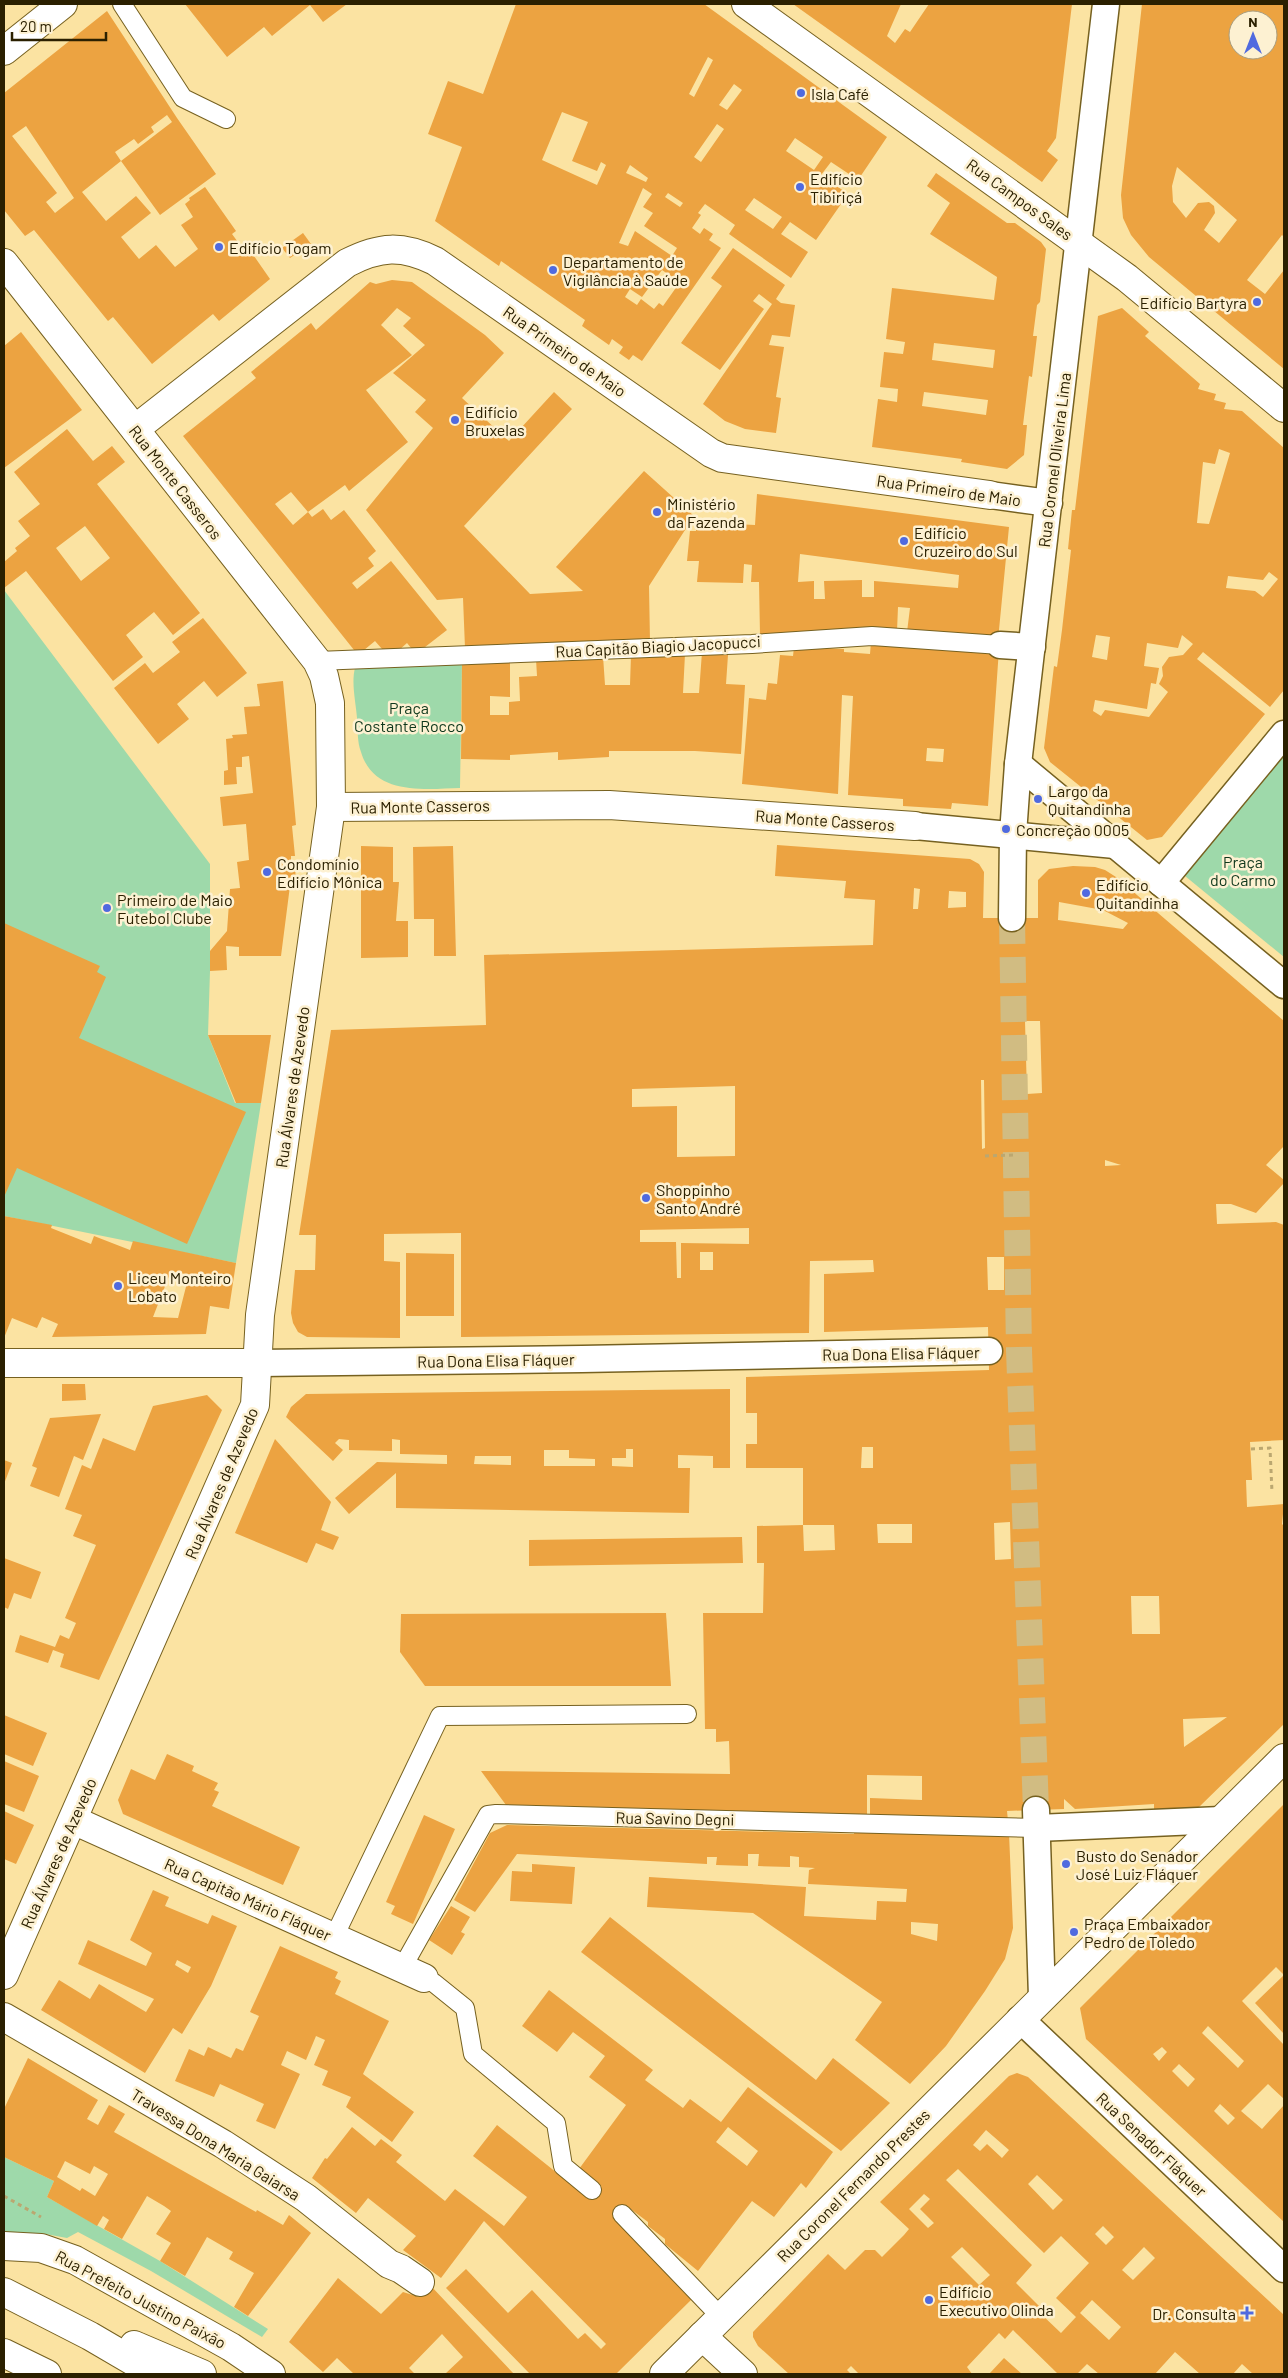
<svg xmlns="http://www.w3.org/2000/svg" width="1288" height="2378" viewBox="0 0 1288 2378" font-family="Barlow,sans-serif">
	<rect width="100%" height="100%" fill="#fbe3a2"/>
	<g fill="#9ed9aa">
		<path d="M4 590 210 864V971L208 1035 235 1103H261L236 1263 4 1216Z"/>
		<path d="M462 662 460 788C425 789 374 796 361 752 357 742 358 729 357 718 356 703 351 683 355 668Z"/>
		<path d="M1284 756V957L1185 876Z"/>
		<path d="M4 2157 54 2181 47 2197 160 2261 268 2329 262 2337 151 2271 78 2232 67 2238 40 2233H4Z"/>
	</g>
	<g fill="#eca341" fill-rule="evenodd">
		<path d="M185 4H347L323 22 310 5 272 36 264 27 227 57Z"/>
		<path d="M516 4H704L887 137 858 180 831 162 821 175 848 194 816 240 790 222 781 234 808 252 791 278 729 234 735 225 705 204 698 213 701 215 692 228 700 234 704 228 713 234 709 240 721 248 642 361 633 355 629 360 619 353 623 347 612 339 609 345 582 326 585 320 501 261 499 266 435 221 462 147 428 134 448 81 483 94ZM708 57 713 60 694 97 689 94ZM734 84 742 90 727 110 719 105ZM562 112 588 122 572 161 597 171 601 162 606 165 597 185 542 160ZM717 124 724 129 701 162 694 157ZM795 138 823 157 814 170 786 151ZM630 165 648 178 646 182 626 173ZM643 188 652 194 643 207 653 213 644 226 677 248 672 256 635 231 628 246 619 243ZM668 193 683 203 680 207 665 197ZM754 198 782 217 773 229 745 210ZM662 270 680 282 663 306 659 303 654 309 641 299 637 305 625 297 630 289 642 297Z"/>
		<path d="M793 4H901L887 36 895 43 905 29 910 32 929 4H1072L1056 138 1047 151 1058 160 1042 182Z"/>
		<path d="M1142 4H1284V237L1282 235 1247 280 1265 294 1284 270V369L1149 257 1131 235 1123 218 1121 195ZM1238 20H1268V50H1238ZM1177 167 1237 220 1219 243 1204 230 1215 213 1214 206 1209 202 1198 203 1186 218 1173 202 1172 186Z"/>
		<path d="M107 11 177 118 216 174 160 215 121 161 172 122 167 115 151 127 154 132 138 144 134 139 115 152 121 161 82 192 106 221 136 196 151 213 121 237 139 259 156 245 175 267 198 249 181 225 193 217 185 204 190 200 189 198 205 187 236 231 232 234 243 249 247 246 270 279 219 321 213 314 152 364 113 317 108 321 34 230 25 236 4 210V93ZM26 126 74 198 55 213 46 202 57 193 12 136Z"/>
		<path d="M936 173 1007 223H1015L1041 242 1046 249 1040 302 1037 305 1033 336H1037L1032 377 1029 376 1023 425H1027L1024 455 1007 469 961 462 962 459 872 447 878 399 897 402 898 389 880 387 884 352 903 354 905 342 886 339 892 288 994 300 997 277 930 234 950 203 927 186ZM934 343 995 350 993 368 932 360ZM924 392 988 400 986 415 922 406Z"/>
		<path d="M303 233 311 244 290 258 282 248Z"/>
		<path d="M733 248 785 285 776 299 781 303 795 305 790 337 772 335 769 345 784 347 776 397 781 398 776 433 745 429 725 421 703 404 772 304 759 294 753 301 764 309 720 370 681 343 722 286 711 278Z"/>
		<path d="M392 280 412 282 485 335 504 353 462 398 509 441 554 392 572 409 464 526 530 594 583 591 556 567 644 471 694 516 649 586 650 642 465 648 463 598 437 600 366 510 433 428 415 412 426 400 393 373 425 345 403 326 411 318 397 308 381 325 412 355 366 390 408 442 349 491 345 485 308 512 291 492 275 504 293 525 308 512 312 517 323 509 331 520 344 510 376 551 368 558 374 566 352 583 357 589 391 561 447 630 416 654 407 643 390 658 375 641 358 655 183 436 256 378 251 372 311 323 316 330 370 282 376 284Z"/>
		<path d="M1122 308 1149 332 1145 336 1200 384 1198 389 1216 394 1214 400 1226 403 1224 409 1242 411 1284 448V690L1270 707 1203 652 1197 659 1265 714 1162 837 1147 840 1050 762 1044 748 1054 666 1057 667 1062 630 1071 550 1068 549 1072 510H1075L1098 316ZM1219 449 1230 453 1209 524 1197 523 1203 462 1215 464ZM1269 572 1278 579 1263 597 1255 591 1226 588 1228 576 1263 580ZM1096 635 1110 637 1107 660 1092 657ZM1182 635 1193 644 1183 655 1169 657 1162 667 1163 676 1159 684 1168 692 1149 717 1105 710 1101 716 1093 711 1095 700 1147 709 1151 683 1156 684 1159 668 1144 666 1147 643 1178 648Z"/>
		<path d="M21 332 82 410 4 468V346Z"/>
		<path d="M67 429 93 461 112 446 125 462 97 484 200 613 173 635 154 612 126 635 143 657 113 681 26 571 4 588V562L17 551 15 548 30 536 18 521 40 504 14 472ZM85 526 110 558 81 581 56 548Z"/>
		<path d="M757 494 1009 527 998 640 907 632 910 608 898 607 897 631 760 635 759 582H751L752 565 744 564 743 583 697 582 699 561H687L690 531H696L697 522 755 525ZM800 554 959 575 958 588 874 581V597H862V580L824 581 825 599H814V581L798 582Z"/>
		<path d="M203 618 247 673 217 697 204 681 177 704 189 719 158 744 114 688 145 663 153 673 180 652 172 642Z"/>
		<path d="M871 642 999 649 988 806 952 803 951 809 903 806V799L848 795 853 696 842 695 838 794 742 784 749 698 766 700 768 683 777 684 780 655 793 656 794 647 844 649V652L870 654ZM927 748 944 749 943 762 926 761Z"/>
		<path d="M702 652 728 655 726 684 745 685 741 754 695 751H609V757L558 760V752L510 755V760L461 759 462 662 510 660V697L490 696V715H509V702L520 701 519 677 537 676 536 659 603 656 605 685H630L631 655 685 654 683 693H699Z"/>
		<path d="M283 681 296 825 292 826 295 856H291V864L296 865 295 879 291 878 281 956H239V947L226 946 227 970 210 971V951L227 931 230 889 240 888 237 862 249 860 246 824 223 826 220 797 253 793 249 756 242 757V767H236L237 784 224 785V771L228 770 226 739 233 738 232 735 247 734 244 707 260 706 257 684Z"/>
		<path d="M777 845 970 859 979 864 984 872 983 918H1038V880L1049 869 1073 866 1095 867 1105 870 1116 877 1284 1021V1146L1266 1165 1284 1180V1183L1256 1213 1231 1204H1216L1217 1224 1276 1222 1284 1225V1440L1250 1442 1252 1480H1246L1247 1507 1284 1504 1282 1524 1284 1526V1724L1198 1808 1154 1810V1804L1075 1809 1064 1799V1809L1007 1811 1008 1821 870 1817V1798L922 1800V1776L867 1775V1817L506 1805 481 1771 730 1774 729 1741 716 1742V1729H705L703 1613H763L764 1563H757V1526L803 1525V1468H746V1444H757V1413H746V1377L989 1370 988 1327 824 1332V1274L874 1272 873 1260 810 1261 809 1333 461 1337V1233L384 1234V1261L400 1262V1338L307 1337 298 1332 293 1323 291 1313 295 1270H315L316 1235H299L331 1030 486 1025 484 955 873 945 875 900 844 898 846 881 775 876ZM914 888 920 889 918 909H913ZM949 891 966 892V907L948 908ZM1059 902 1103 910 1128 923 1123 929 1058 920ZM1025 1021H1040L1042 1093 1027 1094ZM981 1080H984L985 1148 982 1149ZM735 1086V1156L677 1157V1106L632 1107V1089ZM1105 1160 1121 1165 1105 1166ZM749 1228V1244L681 1243V1278H677L676 1242H640V1230ZM700 1252H713V1270H700ZM987 1257H1004V1290H988ZM862 1447H873V1468H861ZM1010 1522 1011 1559 995 1560 994 1523ZM877 1524H912V1543H878ZM803 1525H834L835 1550 804 1551ZM1131 1596H1159L1160 1634H1132ZM1227 1717 1184 1747 1183 1719Z"/>
		<path d="M361 846 393 847V882H399L396 921H408V957L361 958Z"/>
		<path d="M453 846 456 956H434V919H414L413 847Z"/>
		<path d="M4 923 100 966 97 972 106 977 79 1038 246 1112 187 1244 17 1168 4 1197Z"/>
		<path d="M208 1035H271L261 1103H236Z"/>
		<path d="M4 1216 52 1225 51 1228 91 1244 94 1236 130 1250 133 1241 236 1263 229 1309 210 1306 206 1334 52 1337 58 1324 42 1317 37 1328 12 1318 4 1338ZM171 1271 189 1275 178 1318 153 1317Z"/>
		<path d="M406 1253 454 1254V1316H406Z"/>
		<path d="M62 1384H85L86 1400 62 1401Z"/>
		<path d="M730 1389V1468H713V1456L678 1455V1468H690L689 1513 396 1508V1473L349 1514 335 1498 377 1462 447 1464V1455L400 1454V1440L392 1439V1451L349 1450V1440L339 1439 335 1443 343 1450 333 1461 286 1417 291 1407 306 1394ZM626 1449H633V1467L612 1466V1458H626ZM544 1450H569V1458L595 1459V1466H544ZM475 1456H511V1465L474 1464Z"/>
		<path d="M207 1395 222 1410 99 1680 60 1667 64 1654 53 1650 48 1663 15 1652 20 1635 55 1647 60 1635 69 1639 76 1623 65 1618 96 1545 73 1536 82 1515 65 1509 82 1465 91 1469 103 1438 135 1451 153 1406Z"/>
		<path d="M101 1414 83 1460 74 1456 59 1497 30 1486 37 1468 32 1466 50 1418Z"/>
		<path d="M275 1439 331 1502 321 1530 339 1537 333 1550 316 1543 307 1563 235 1533Z"/>
		<path d="M4 1460 12 1463 4 1484Z"/>
		<path d="M742 1537 743 1563 529 1566V1540Z"/>
		<path d="M4 1558 41 1572 31 1599 14 1593 8 1609 4 1607Z"/>
		<path d="M666 1613 671 1686H425L400 1652 401 1614Z"/>
		<path d="M4 1715 47 1733 33 1766 4 1754Z"/>
		<path d="M167 1754 194 1766 192 1771 218 1783 214 1790 219 1792 212 1806 300 1847 283 1885 123 1814 118 1800 131 1769 155 1780Z"/>
		<path d="M4 1761 39 1776 24 1812 4 1804Z"/>
		<path d="M1284 1804V2034L1255 2003 1284 1975 1276 1967 1242 2001 1284 2045V2099L1268 2084 1241 2111 1262 2129 1284 2105V2222L1086 2039 1080 2008ZM1208 2026 1244 2061 1238 2068 1202 2033ZM1162 2047 1167 2052 1159 2061 1153 2054ZM1179 2064 1195 2079 1188 2087 1172 2071ZM1220 2104 1235 2118 1228 2125 1214 2111Z"/>
		<path d="M4 1811 34 1825 16 1864 4 1859Z"/>
		<path d="M424 1815 455 1829 413 1924 391 1914 395 1906 386 1902Z"/>
		<path d="M507 1825 854 1834V1828L1009 1833 1013 1928 1005 1959 985 1991 946 2046 910 2084 855 2040 882 2002 753 1913 647 1907 649 1877 806 1887 804 1916 876 1920 877 1901 906 1902 907 1889 808 1884 809 1870 815 1868 799 1867V1857L790 1856V1867L758 1866 759 1854H748V1866L716 1865 717 1857H707V1864L517 1854 475 1912 454 1900 490 1833ZM911 1922 938 1924 937 1941 911 1934Z"/>
		<path d="M532 1864 575 1867 572 1904 510 1901 512 1871 532 1872Z"/>
		<path d="M153 1890 169 1897 165 1906 208 1924 212 1915 237 1926 211 1986 182 2034 173 2028 145 2073 41 2010 59 1980 90 1999 99 1984 146 2012 154 1999 78 1964 88 1940 146 1966 152 1953 130 1940ZM177 1960 191 1967 188 1973 175 1965Z"/>
		<path d="M451 1906 470 1917 461 1932 465 1934 452 1955 429 1940Z"/>
		<path d="M610 1917 816 2080 833 2058 890 2103 841 2151 581 1952Z"/>
		<path d="M280 1946 338 1972 335 1978 341 1981 335 1994 389 2021 363 2074 414 2112 392 2142 346 2107 351 2097 322 2085 328 2071 314 2065 325 2040 316 2036 306 2060 287 2051 281 2065 300 2074 275 2129 256 2121 264 2104 220 2084 214 2097 175 2081 189 2049 204 2056 208 2047 231 2058 236 2048 243 2051 259 2016 250 2012Z"/>
		<path d="M549 1990 653 2070 645 2080 683 2108 690 2099 721 2122 748 2087 833 2152 806 2188 801 2183 774 2217 752 2201 698 2271 665 2244V2239L648 2226V2222L628 2207 622 2214 692 2299 616 2374H530L446 2288 466 2269 508 2313 532 2290 578 2339 585 2333 601 2349 606 2344 484 2221 441 2278 403 2250 416 2236 368 2198 356 2213 312 2178 325 2158 327 2159 352 2127 375 2146 381 2139 402 2155 396 2162 445 2201 455 2189 504 2226 527 2197 473 2156 497 2125 587 2197 598 2183 579 2169 626 2105 589 2077 605 2056 573 2032 557 2052 522 2026ZM728 2127 758 2151 747 2166 716 2142Z"/>
		<path d="M28 2058 98 2100 87 2119 98 2125 109 2105 125 2114 114 2132 256 2212 257 2210 283 2225 289 2215 311 2233 248 2316 234 2307 254 2273 229 2259 233 2252 207 2237 185 2276 160 2261 171 2243 156 2234 171 2211 164 2206 147 2196 122 2239 104 2229 109 2220 103 2216 97 2226 47 2197 54 2181 4 2157V2109ZM65 2161 90 2174 94 2166 108 2174 95 2196 82 2188 80 2191 57 2177Z"/>
		<path d="M1017 2073 1028 2077 1284 2315V2374H1253L1242 2364 1233 2374H1200L1175 2352 1155 2374H1099L1087 2364 1077 2374H1058L1013 2330 1005 2339 999 2333 967 2367 972 2374H859L851 2366 847 2370 851 2374H789L758 2346 753 2337V2332L828 2254 845 2270 865 2250H875L882 2257 904 2235 909 2229 880 2202 1009 2076ZM986 2130 1009 2150 1002 2158 987 2144 980 2151 973 2145ZM958 2169 1044 2253 1061 2236 1089 2263 1056 2298 1076 2317 1061 2333 1040 2313 1043 2310 1016 2283 1032 2265 946 2180ZM1037 2175 1063 2200 1053 2210 1028 2184ZM924 2194 930 2199 920 2209 934 2223 928 2228 909 2209ZM1103 2226 1114 2237 1106 2245 1095 2234ZM962 2247 990 2275 979 2285 951 2257ZM1144 2247 1155 2258 1133 2280 1122 2270ZM1092 2300 1121 2327 1109 2340 1080 2313Z"/>
		<path d="M338 2278 381 2314 403 2292 419 2297 430 2285 514 2374H445L463 2357 442 2334 409 2368 415 2374H354L337 2358 323 2372 289 2342Z"/>
		<path d="M1004 2358 1022 2374H989Z"/>
	</g>
	<g fill="none" stroke-linecap="round" stroke-linejoin="round">
		<path stroke="#d1bc82" stroke-width="26" stroke-dasharray="26 13" stroke-linecap="butt" d="M1012 918 1019 1350 1036 1810"/>
		<g stroke="#766120" stroke-width="20">
			<g id="service">
				<path d="M122 4 183 98 226 119"/>
				<path d="M317 661 752 644 872 636 1000 645"/>
				<path d="M334 1937 440 1716 687 1714"/>
				<path d="M402 1968 488 1815 496 1814 1037 1828"/>
				<path d="M424 1978 434 1983 465 2008 473 2054 556 2123 563 2166 592 2190"/>
				<path d="M622 2214 721 2317"/>
			</g>
		</g>
		<g stroke="#766120" stroke-width="29">
			<g id="pedestrian">
				<path d="M990 495 1049 503"/>
				<path d="M1000 645 1032 647"/>
				<path d="M1018 764 1284 985"/>
				<path d="M915 826 1115 845"/>
				<path d="M1161 883 1284 734"/>
				<path d="M1012 918 1013 834 1018 764 1106 4"/>
				<path d="M258 1363 582 1359 989 1351"/>
				<path d="M1036 1810 1042 1997"/>
				<path d="M1037 1828 1221 1820"/>
				<path d="M1020 2019 1284 2269"/>
			</g>
		</g>
		<g stroke="#766120" stroke-width="30">
			<g id="minor">
				<path d="M135 429 347 263C380 246 402 245 435 261L711 453 722 458 990 495"/>
				<path d="M331 807 609 805 915 826"/>
				<path d="M73 1820 424 1978"/>
				<path d="M4 2017 223 2144 306 2198 389 2264 401 2269 420 2282"/>
				<path d="M702 2336 743 2374"/>
			</g>
		</g>
		<g stroke="#766120" stroke-width="30">
			<g id="tertiary">
				<path d="M746 4 1127 278 1284 408"/>
				<path d="M4 263 317 661 324 676 330 703 331 807 260 1315 255 1405 4 1975"/>
				<path d="M4 1363H258"/>
				<path d="M4 2246 41 2248 75 2260 231 2347 271 2374"/>
			</g>
		</g>
		<g stroke="#766120" stroke-width="30">
			<path id="secondary" d="M664 2374 1284 1758"/>
		</g>
		<g stroke="#766120" stroke-width="30">
			<path id="primary" d="M4 51 63 4"/>
		</g>
		<g stroke="#766120" stroke-width="30">
			<g id="trunk">
				<path d="M4 2292 90 2336 155 2374"/>
				<path d="M134 2345 202 2374"/>
				<path d="M4 2353 47 2374"/>
			</g>
		</g>
		<g stroke="#bba770" stroke-width="3" stroke-dasharray="4 4" stroke-linecap="butt">
			<path d="M985 1156 1016 1155"/>
			<path d="M1251 1449 1270 1448 1272 1492"/>
			<path d="M4 2196 41 2217"/>
		</g>
		<use href="#service" stroke="#fff" stroke-width="18"/>
		<use href="#pedestrian" stroke="#fff" stroke-width="26"/>
		<use href="#minor" stroke="#fff" stroke-width="28"/>
		<use href="#tertiary" stroke="#fff" stroke-width="28"/>
		<use href="#secondary" stroke="#fff" stroke-width="28"/>
		<use href="#primary" stroke="#fff" stroke-width="28"/>
		<use href="#trunk" stroke="#fff" stroke-width="28"/>
	</g>
	<g fill="#506adf" stroke="#fdf1d2" stroke-width="2">
		<circle cx="801" cy="93" r="5"/>
		<circle cx="800" cy="187" r="5"/>
		<circle cx="219" cy="247" r="5"/>
		<circle cx="553" cy="270" r="5"/>
		<circle cx="1257" cy="302" r="5"/>
		<circle cx="455" cy="420" r="5"/>
		<circle cx="657" cy="512" r="5"/>
		<circle cx="904" cy="541" r="5"/>
		<circle cx="1038" cy="799" r="5"/>
		<circle cx="1006" cy="829" r="5"/>
		<circle cx="267" cy="872" r="5"/>
		<circle cx="1086" cy="893" r="5"/>
		<circle cx="107" cy="908" r="5"/>
		<circle cx="646" cy="1198" r="5"/>
		<circle cx="118" cy="1286" r="5"/>
		<circle cx="1066" cy="1864" r="5"/>
		<circle cx="1074" cy="1932" r="5"/>
		<circle cx="929" cy="2300" r="5"/>
		<path d="M1244.5 2305.5h5v5h5v5h-5v5h-5v-5h-5v-5h5z"/>
	</g>
	<g text-anchor="middle" dominant-baseline="central" stroke-width="5" stroke-linejoin="round" paint-order="stroke">
		<g font-size="16" fill="#2b2000" stroke="#fdf1d2" text-anchor="start">
			<text x="811" y="93">Isla Café</text>
			<text x="810" y="178">Edifício<tspan x="810" dy="18">Tibiriçá</tspan></text>
			<text x="229" y="247">Edifício Togam</text>
			<text x="563" y="261">Departamento de<tspan x="563" dy="18">Vigilância à Saúde</tspan></text>
			<text x="1247" y="302" text-anchor="end">Edifício Bartyra</text>
			<text x="465" y="411">Edifício<tspan x="465" dy="18">Bruxelas</tspan></text>
			<text x="667" y="503">Ministério<tspan x="667" dy="18">da Fazenda</tspan></text>
			<text x="914" y="532">Edifício<tspan x="914" dy="18">Cruzeiro do Sul</tspan></text>
			<text x="1048" y="790">Largo da<tspan x="1048" dy="18">Quitandinha</tspan></text>
			<text x="1016" y="829">Concreção 0005</text>
			<text x="277" y="863">Condomínio<tspan x="277" dy="18">Edifício Mônica</tspan></text>
			<text x="1096" y="884">Edifício<tspan x="1096" dy="18">Quitandinha</tspan></text>
			<text x="117" y="899">Primeiro de Maio<tspan x="117" dy="18">Futebol Clube</tspan></text>
			<text x="656" y="1189">Shoppinho<tspan x="656" dy="18">Santo André</tspan></text>
			<text x="128" y="1277">Liceu Monteiro<tspan x="128" dy="18">Lobato</tspan></text>
			<text x="1076" y="1855">Busto do Senador<tspan x="1076" dy="18">José Luiz Fláquer</tspan></text>
			<text x="1084" y="1923">Praça Embaixador<tspan x="1084" dy="18">Pedro de Toledo</tspan></text>
			<text x="939" y="2291">Edifício<tspan x="939" dy="18">Executivo Olinda</tspan></text>
			<text x="1236" y="2313" text-anchor="end">Dr. Consulta</text>
		</g>
		<g font-size="16" fill="#2b2000" stroke="#fdf1d2">
			<text transform="translate(1020 199) rotate(36)">Rua Campos Sales</text>
			<text transform="translate(565 351) rotate(35)">Rua Primeiro de Maio</text>
			<text transform="translate(1054 460) rotate(-83)">Rua Coronel Oliveira Lima</text>
			<text transform="translate(176 482) rotate(52)">Rua Monte Casseros</text>
			<text transform="translate(949 490) rotate(8)">Rua Primeiro de Maio</text>
			<text transform="translate(658 646) rotate(-3)">Rua Capitão Biagio Jacopucci</text>
			<text transform="translate(420 806) rotate(-1)">Rua Monte Casseros</text>
			<text transform="translate(825 820) rotate(4)">Rua Monte Casseros</text>
			<text transform="translate(292 1087) rotate(-82)">Rua Álvares de Azevedo</text>
			<text transform="translate(901 1353) rotate(-1)">Rua Dona Elisa Fláquer</text>
			<text transform="translate(496 1360) rotate(-1)">Rua Dona Elisa Fláquer</text>
			<text transform="translate(221 1483) rotate(-67)">Rua Álvares de Azevedo</text>
			<text transform="translate(675 1818) rotate(1)">Rua Savino Degni</text>
			<text transform="translate(58 1853) rotate(-66)">Rua Álvares de Azevedo</text>
			<text transform="translate(248 1899) rotate(24)">Rua Capitão Mário Fláquer</text>
			<text transform="translate(216 2144) rotate(32)">Travessa Dona Maria Gaiarsa</text>
			<text transform="translate(1152 2144) rotate(43)">Rua Senador Fláquer</text>
			<text transform="translate(853 2185) rotate(-45)">Rua Coronel Fernando Prestes</text>
			<text transform="translate(141 2299) rotate(28)">Rua Prefeito Justino Paixão</text>
		</g>
		<g font-size="16" fill="#0e371b" stroke="#fdf1d2">
			<text x="409" y="707">Praça<tspan x="409" dy="18">Costante Rocco</tspan></text>
			<text x="1243" y="861">Praça<tspan x="1243" dy="18">do Carmo</tspan></text>
		</g>
	</g>
	<rect width="1288" height="2378" fill="none" stroke="#2b2000" stroke-width="10"/>
	<g transform="translate(1253 35)"><circle r="24" fill="#fdf1d2" stroke="#a99d7e"/>
	<path d="M0-4L9 19L0 12L-9 19Z" fill="#506adf"/>
	<text y="-8" font-size="14" font-weight="bold" text-anchor="middle" fill="#2b2000">N</text>
	</g>
	<path d="M12 32v8h94v-8" fill="none" stroke="#2b2000" stroke-width="2.5"/>
	<text x="20" y="32" font-size="15" fill="#2b2000" stroke="#fdf1d2" stroke-width="4" paint-order="stroke">20 m</text>
</svg>
